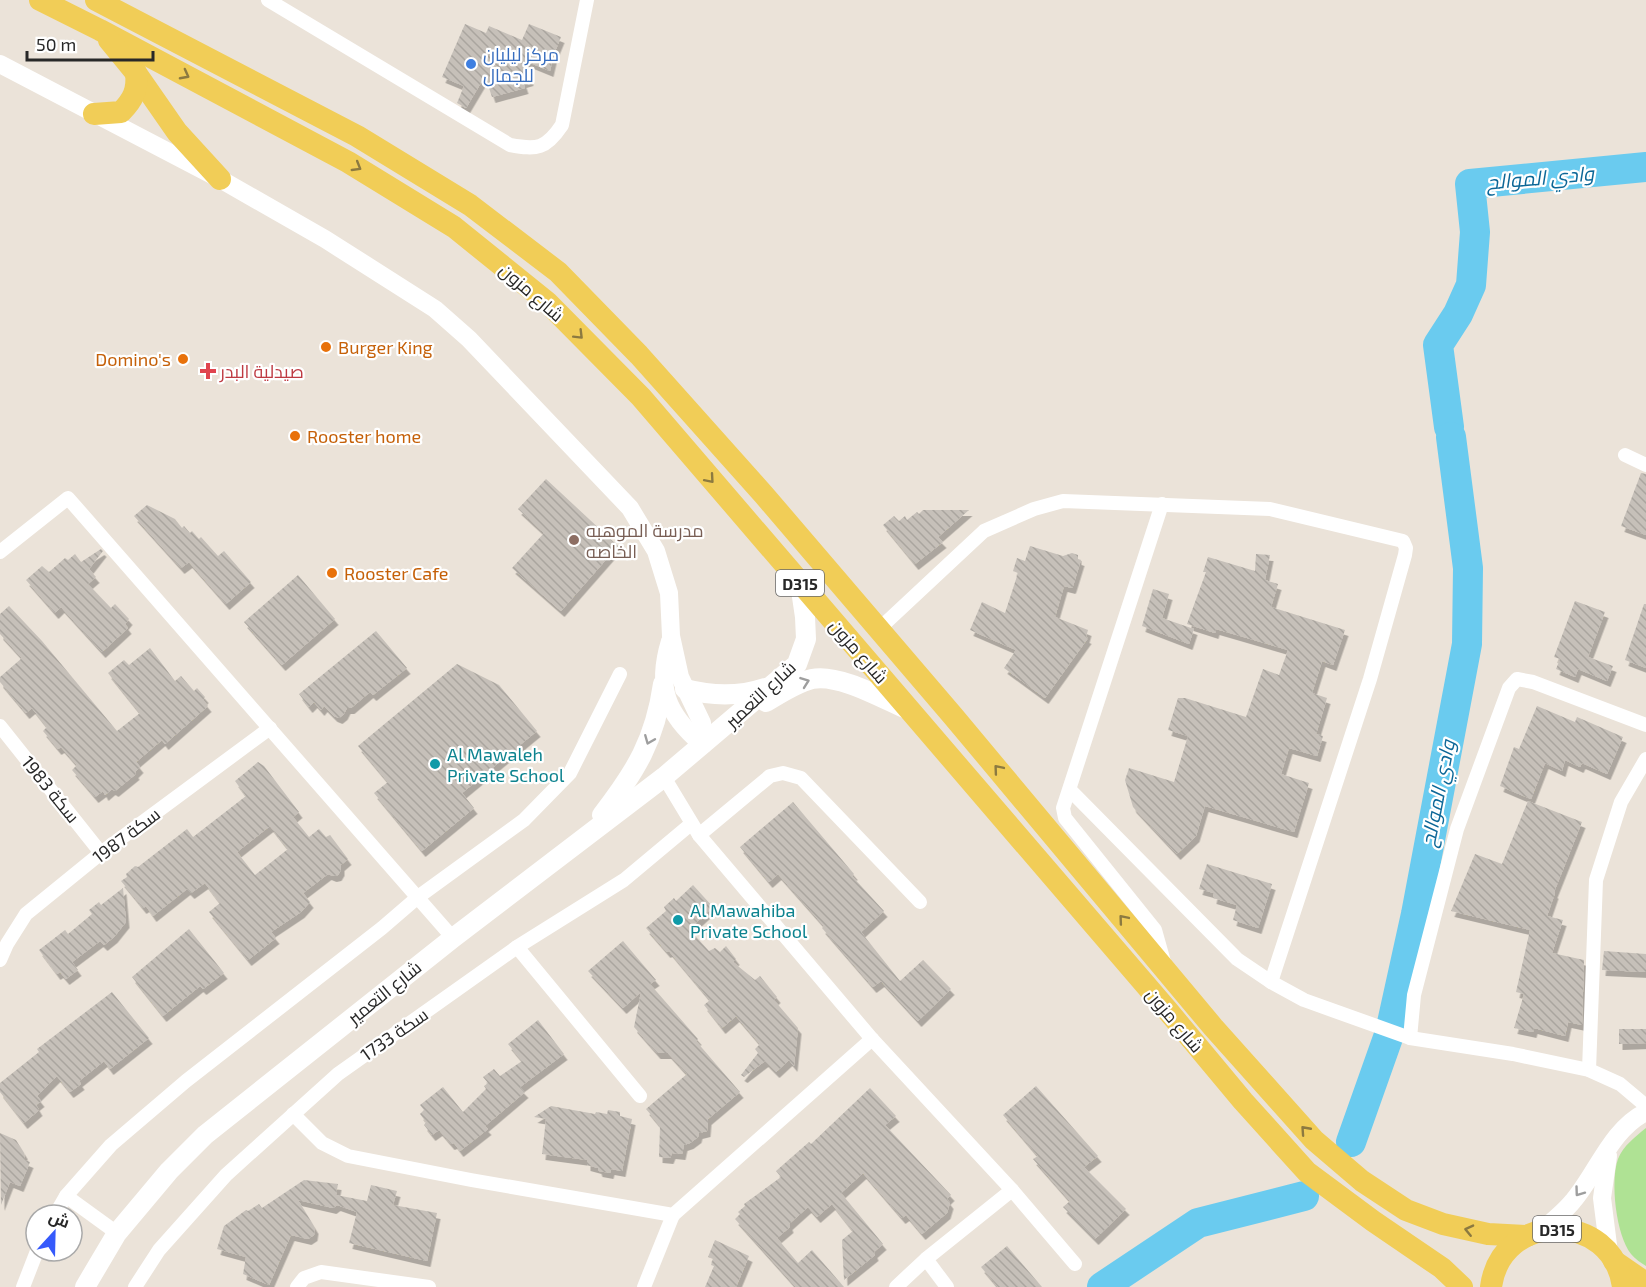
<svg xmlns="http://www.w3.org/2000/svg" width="1646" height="1287" viewBox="0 0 1646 1287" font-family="'Exo 2',Cairo,sans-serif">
	<defs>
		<pattern id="building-back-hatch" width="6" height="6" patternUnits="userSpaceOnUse" patternTransform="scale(1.5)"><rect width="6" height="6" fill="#c6c0b9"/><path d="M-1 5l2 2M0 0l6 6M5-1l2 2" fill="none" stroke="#aaa59f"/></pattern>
		<filter id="shadow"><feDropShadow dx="3.5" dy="6" stdDeviation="0" flood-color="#0004"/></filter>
	</defs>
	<rect width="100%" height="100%" fill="#ebe3d9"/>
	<path fill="#afe294" d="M1646 1128V1266C1641 1263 1635 1259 1631 1254 1616 1235 1610 1181 1618 1159 1623 1146 1636 1136 1646 1128Z"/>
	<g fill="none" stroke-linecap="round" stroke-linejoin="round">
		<g stroke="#6acbef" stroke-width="30">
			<path d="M1449 427 1438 345 1458 314 1471 285 1475 232 1470 184 1646 167"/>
			<path d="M1351 1142 1390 1032 1416 914 1467 644 1468 568 1451 437"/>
			<path d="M1102 1287 1198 1223 1304 1196"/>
		</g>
	</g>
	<g fill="url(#building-back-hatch)" fill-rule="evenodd" filter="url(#shadow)">
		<path d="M465 24 486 33 489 26 522 40 529 24 561 37 554 54 550 71 523 60 530 80 523 82 525 88 492 97 485 76 466 108 457 103 464 86 442 77Z"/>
		<path d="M1641 473 1646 474V535L1621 526Z"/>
		<path d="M546 479 618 546 561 611 512 568 544 533 518 509Z"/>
		<path d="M147 505 175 519 182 528 184 526 190 533 192 531 199 539 201 537 218 556 224 551 251 582 226 604 189 562 181 568 134 516Z"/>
		<path d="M923 510H969L938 537 943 542 915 564 883 525 894 516 899 521 905 516 907 520 917 512 919 514Z"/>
		<path d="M1030 546 1063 556 1072 553 1078 555V559L1081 560 1073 586 1072 588 1064 586 1055 617 1088 630 1086 637 1088 638 1045 698 1004 668 1016 650 970 630 982 602 1005 613 1018 573 1013 571 1017 558 1025 561Z"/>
		<path d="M101 549 103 551 89 569 96 577 88 584 111 608 115 604 129 619 125 624 128 628 102 652 61 607 55 613 26 580 42 566 49 572 65 558 68 560 75 554 81 562Z"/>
		<path d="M1256 554 1270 555 1265 580 1278 584 1271 607 1345 630 1333 665 1322 661 1312 693 1327 698 1316 734 1323 736 1317 756 1289 748 1281 774 1309 783 1294 832 1205 806 1196 836 1177 854 1133 807 1125 780 1129 768 1174 782 1188 736 1168 730 1178 698H1185L1246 717 1263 669 1279 675 1288 650 1216 629 1215 633 1187 624 1206 572H1203L1208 557 1255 571Z"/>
		<path d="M298 575 335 619 282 665 244 622Z"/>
		<path d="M1153 589 1169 594 1162 618 1194 629 1189 644 1142 626Z"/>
		<path d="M1575 601 1605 612 1588 657 1613 666 1607 681 1578 669 1575 677 1556 669 1560 659 1554 657Z"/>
		<path d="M1644 604H1646V668L1625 660Z"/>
		<path d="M9 606 42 641 117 731 140 713 108 673 124 660 129 665 150 648 175 681 181 676 194 691 197 688 205 697 203 700 208 706 165 744 162 740 136 762 140 767 135 772 136 774 115 791 112 789 105 795 103 791 95 797 72 770 77 765 61 747 58 749 43 731 47 727 32 708 26 713 0 682V677L22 658 0 634V614Z"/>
		<path d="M376 631 407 668 373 695 370 692 351 708H347L344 714 339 718 334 716 324 706 321 710 314 702 309 707 299 694Z"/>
		<path d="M457 664 499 685 537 731 462 793 474 808 422 851 374 793 388 782 358 746Z"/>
		<path d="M1537 706 1575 722 1577 717 1623 737 1607 774 1582 763 1580 767 1565 760 1562 771 1545 763 1531 799 1500 786 1514 747 1519 749Z"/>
		<path d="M258 762 264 766 299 812 293 817 309 837 319 829 326 837 330 835 348 859 341 865V870L338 875 333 876 328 874 303 893 310 902 301 912 271 932 276 938 248 960 209 912 220 903 205 883 191 893 187 889 153 916 146 906 143 908 121 881 127 877 126 874 135 866 138 867 187 829 193 837 246 796 235 781ZM270 826 288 849 255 875 237 852Z"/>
		<path d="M1528 801 1582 822 1554 892 1555 893 1547 916 1563 920 1552 953 1584 960 1582 1025 1568 1022 1565 1036 1534 1028 1533 1032 1514 1028 1524 994 1516 992 1530 930 1451 911 1475 854 1502 864Z"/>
		<path d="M793 802 854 874 852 876 884 911 861 932 900 981 923 960 951 989 918 1021 881 981 873 987 822 928 824 926 778 874 769 882 740 847Z"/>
		<path d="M1207 864 1272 884 1258 928 1233 920 1237 905 1213 898 1214 893 1199 889Z"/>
		<path d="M693 885 713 907 689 929 709 951 715 948 720 952 726 946 736 959 733 962 755 980 760 976 777 997 774 1000 798 1028 794 1066 789 1060 776 1072 765 1061 744 1077 741 1075 758 1053 755 1049 760 1044 736 1016 722 1028 704 1005 710 1000 669 951 667 952 646 928 666 911 664 907 674 898 676 901Z"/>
		<path d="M123 888 126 922 114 937 104 945 100 941 72 962 78 970 66 979 60 972 57 974 39 950 65 930 68 934 92 914 89 910 99 902 101 905Z"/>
		<path d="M189 929 224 973 203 989 200 986 163 1016 132 977Z"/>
		<path d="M623 941 656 980 650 984 698 1039 696 1041 740 1092 708 1119 707 1131 699 1133 698 1137 690 1143 684 1145 682 1154 672 1153 670 1158 659 1157 660 1126 646 1109 687 1074 668 1053H657L634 1027 641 992 623 1008 588 971Z"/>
		<path d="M1604 951 1646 954V972L1602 970Z"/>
		<path d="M112 992 149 1038 110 1069 104 1061 79 1081 81 1084 70 1092 57 1076 37 1096 41 1101 36 1105 39 1110 24 1123 0 1092V1083L39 1052 37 1049Z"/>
		<path d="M538 1020 564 1054 520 1087 525 1092 485 1126 488 1129 460 1151 454 1143 451 1144 439 1130 432 1135 424 1125 426 1122 420 1114 424 1110 420 1105 443 1087 463 1112 486 1089 484 1086 488 1083 483 1077 494 1069 500 1076 522 1061 508 1044Z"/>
		<path d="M1619 1029H1646V1043L1619 1044Z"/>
		<path d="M1036 1086 1098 1156 1084 1167 1126 1209 1095 1239 1063 1207 1070 1201 1033 1159 1038 1156 1003 1115Z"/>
		<path d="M870 1088 896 1116 885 1125 951 1195 947 1199 950 1203 947 1213 922 1234 906 1215 902 1218 863 1173 841 1193 883 1244 874 1252 875 1255 844 1280 842 1240 853 1231 832 1204 817 1217 808 1207 789 1224 790 1227 777 1238 798 1263 812 1250 844 1287H796L735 1219 740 1214 738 1212 745 1206 744 1204 781 1177 776 1171 809 1142 811 1144Z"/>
		<path d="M551 1106 595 1114 596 1112 607 1114 608 1110 620 1112V1116L632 1119 622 1171 611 1169 610 1173 599 1171 598 1168 587 1165V1160L542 1154 546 1119 534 1117Z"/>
		<path d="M0 1133 16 1140 24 1153 25 1160 30 1162 20 1186 10 1182 1 1205Z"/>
		<path d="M304 1180 338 1184 336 1195 367 1201 371 1185 397 1191 393 1205 437 1213 427 1261 349 1243 357 1212 337 1205 333 1208 298 1200 315 1228 314 1235 308 1239 291 1235 269 1285 243 1274 246 1257 217 1249 224 1226 246 1210 248 1211 259 1204 262 1208Z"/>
		<path d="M715 1240 749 1256 736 1287H705L714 1266 711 1265 713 1259 708 1257Z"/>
		<path d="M1007 1246 1042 1287H998L981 1267Z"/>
	</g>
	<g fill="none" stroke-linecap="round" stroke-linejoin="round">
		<g stroke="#fff" stroke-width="14">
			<path d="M268 0 510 145C537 150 546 149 562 125L587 0"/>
			<path d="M1625 455 1646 465"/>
			<path d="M1162 504 1063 808 1065 818 1155 930 1164 962"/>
			<path d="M0 552 68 498 453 938"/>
			<path d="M879 629 984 531 1034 509 1063 501 1270 509 1403 541 1406 548 1405 555 1370 679 1271 982"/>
			<path d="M0 726 101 853"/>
			<path d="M664 777 699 835 872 1039 1012 1190 1075 1264"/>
			<path d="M1070 790 1237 959 1271 982 1304 1000 1410 1038 1513 1054 1589 1070 1620 1084 1646 1106"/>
			<path d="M699 835 770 776 783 773 801 778 920 902"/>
			<path d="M517 947 640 1096"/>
			<path d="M0 960 7 944 26 914 101 853 270 728"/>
			<path d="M1410 1038 1414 995 1457 829 1509 688 1517 679 1533 682 1646 725"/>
			<path d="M1589 1070 1596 880 1621 802 1646 759"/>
			<path d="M293 1114 322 1143 348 1156 471 1180 673 1215 872 1039"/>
			<path d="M66 1196 117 1233"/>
			<path d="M55 1215 66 1196 111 1145 186 1081 382 928 418 897 524 820 570 773 620 674"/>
			<path d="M926 1259 947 1287"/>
			<path d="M23 1287 37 1251"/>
			<path d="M135 1287 159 1250 226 1175 338 1074 517 947 624 880 691 824"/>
			<path d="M297 1287 304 1278 321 1272 429 1287"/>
			<path d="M644 1287 673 1215"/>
			<path d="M896 1287 926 1259 1012 1190"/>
		</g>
		<g stroke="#fff" stroke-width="18">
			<path d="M0 64 220 179 325 239 435 309 469 339 630 508 656 551 669 593 671 636 680 677 702 723 703 745"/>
			<path d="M670 641C656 687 666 714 703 745"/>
			<path d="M1608 1156 1602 1198 1609 1253"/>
			<path d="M1542 1230C1553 1221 1564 1212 1573 1201 1597 1173 1611 1129 1646 1112"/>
		</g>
		<g stroke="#fff" stroke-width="20">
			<path d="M685 689C712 696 738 697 765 688"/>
			<path d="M766 702C781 693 796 683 812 679 839 673 885 700 909 710"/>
			<path d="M602 815C636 771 655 740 663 684"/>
			<path d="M85 1287 117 1233 169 1171 205 1135 453 938 664 777 797 664 806 639 805 617 800 583"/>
		</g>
		<g stroke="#f1cd57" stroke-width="22">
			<path d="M40 0 100 30 348 162 454 227 547 302 641 397 1168 1011 1243 1101 1307 1172 1373 1221 1442 1268 1462 1287"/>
			<path d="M96 0 357 136 470 205 558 272 639 355 764 495 953 716 1213 1027 1314 1140 1362 1181 1406 1210 1443 1224 1488 1234 1527 1236"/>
			<path d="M109 40 136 73 177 132 220 179"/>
			<path d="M94 114 121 112C133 100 138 90 136 73"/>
			<path d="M1614 1261 1646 1283"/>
			<path d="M1491 1287C1501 1210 1613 1210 1623 1287"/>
		</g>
	</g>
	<defs><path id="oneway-chevron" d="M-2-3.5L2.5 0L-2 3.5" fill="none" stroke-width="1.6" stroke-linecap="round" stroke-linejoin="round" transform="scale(1.5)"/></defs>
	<g stroke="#8c7a40">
		<use href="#oneway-chevron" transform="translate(185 75) rotate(28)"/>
		<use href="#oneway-chevron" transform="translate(357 167) rotate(31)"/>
		<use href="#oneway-chevron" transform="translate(579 335) rotate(45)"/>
		<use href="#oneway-chevron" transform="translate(710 479) rotate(49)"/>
		<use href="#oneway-chevron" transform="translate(998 769) rotate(-130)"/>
		<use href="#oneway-chevron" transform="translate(1123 919) rotate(-130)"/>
		<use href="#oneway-chevron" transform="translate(1305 1130) rotate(-132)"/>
		<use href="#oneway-chevron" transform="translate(1469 1230) rotate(-167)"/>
	</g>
	<g stroke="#9e9e9e">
		<use href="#oneway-chevron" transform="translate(805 682) rotate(-20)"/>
		<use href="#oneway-chevron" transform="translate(649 740) rotate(112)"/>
		<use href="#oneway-chevron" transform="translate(1579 1192) rotate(126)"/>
	</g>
	<circle fill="#3f7fe0" stroke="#fff" stroke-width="2" cx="471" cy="64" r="6"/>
	<g fill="#e8710a" stroke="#fff" stroke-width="2">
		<circle cx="326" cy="347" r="6"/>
		<circle cx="183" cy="359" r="6"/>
		<circle cx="295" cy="436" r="6"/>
		<circle cx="332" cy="573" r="6"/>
	</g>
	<path fill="#e0444e" stroke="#fff" stroke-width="2" d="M205 362h6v6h6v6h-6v6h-6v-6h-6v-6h6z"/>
	<circle fill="#8d6e63" stroke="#fff" stroke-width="2" cx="574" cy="540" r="6"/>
	<g fill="#0f9aa8" stroke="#fff" stroke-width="2">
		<circle cx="435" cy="764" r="6"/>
		<circle cx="678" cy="920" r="6"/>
	</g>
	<g text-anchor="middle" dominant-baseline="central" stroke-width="4.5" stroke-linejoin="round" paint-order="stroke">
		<g fill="#fff" stroke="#686868" stroke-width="1.5">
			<rect x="776" y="570" width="48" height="26" rx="4.5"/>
			<rect x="1533" y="1216" width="48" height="26" rx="4.5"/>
		</g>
		<g font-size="16" font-weight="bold" fill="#282828">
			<text x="800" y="583">D315</text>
			<text x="1557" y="1229">D315</text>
		</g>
		<g font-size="18" fill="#366cbe" stroke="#fff" text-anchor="start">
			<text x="483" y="54">مركز ليليان<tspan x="483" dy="21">للجمال</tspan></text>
		</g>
		<g font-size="18" fill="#282828" stroke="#fff">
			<text transform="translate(532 292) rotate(41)">شارع مزون</text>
			<text transform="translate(859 651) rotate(49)">شارع مزون</text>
			<text transform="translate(760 694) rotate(-43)">شارع التعمير</text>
			<text transform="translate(51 789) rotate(51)">سكة 1983</text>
			<text transform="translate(126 835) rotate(-37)">سكة 1987</text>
			<text transform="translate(384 992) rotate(-39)">شارع التعمير</text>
			<text transform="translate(1175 1020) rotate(50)">شارع مزون</text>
			<text transform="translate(394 1034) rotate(-35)">سكة 1733</text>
		</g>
		<g font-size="18" fill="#c56008" stroke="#fff" text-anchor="start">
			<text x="338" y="347">Burger King</text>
			<text x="171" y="359" text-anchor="end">Domino's</text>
			<text x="307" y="436">Rooster home</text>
			<text x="344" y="573">Rooster Cafe</text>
		</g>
		<g font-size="18" fill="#be3a42" stroke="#fff" text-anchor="start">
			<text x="220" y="371">صيدلية البدر</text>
		</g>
		<g font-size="18" fill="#785e54" stroke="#fff" text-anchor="start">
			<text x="586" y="530">مدرسة الموهبه<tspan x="586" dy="21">الخاصه</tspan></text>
		</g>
		<g font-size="18" fill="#0d838f" stroke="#fff" text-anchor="start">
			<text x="447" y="754">Al Mawaleh<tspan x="447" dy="21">Private School</tspan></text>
			<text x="690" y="910">Al Mawahiba<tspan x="690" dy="21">Private School</tspan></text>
		</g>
		<g font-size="20" font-style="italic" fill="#0c6797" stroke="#fff">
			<text transform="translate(1540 177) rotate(-5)">وادي الموالح</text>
			<text transform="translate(1437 793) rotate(-79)">وادي الموالح</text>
		</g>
	</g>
	<g transform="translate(54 1233) rotate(22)"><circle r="28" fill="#ffffff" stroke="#a9a9a9" stroke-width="1.5"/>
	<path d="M0-4.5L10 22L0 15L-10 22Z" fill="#365afb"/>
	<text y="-9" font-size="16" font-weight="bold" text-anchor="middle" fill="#282828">ش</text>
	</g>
	<path d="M27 51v9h126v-9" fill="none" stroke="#282828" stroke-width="3"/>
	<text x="36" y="51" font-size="18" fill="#282828" stroke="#ffffff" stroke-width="4.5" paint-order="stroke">50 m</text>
</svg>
